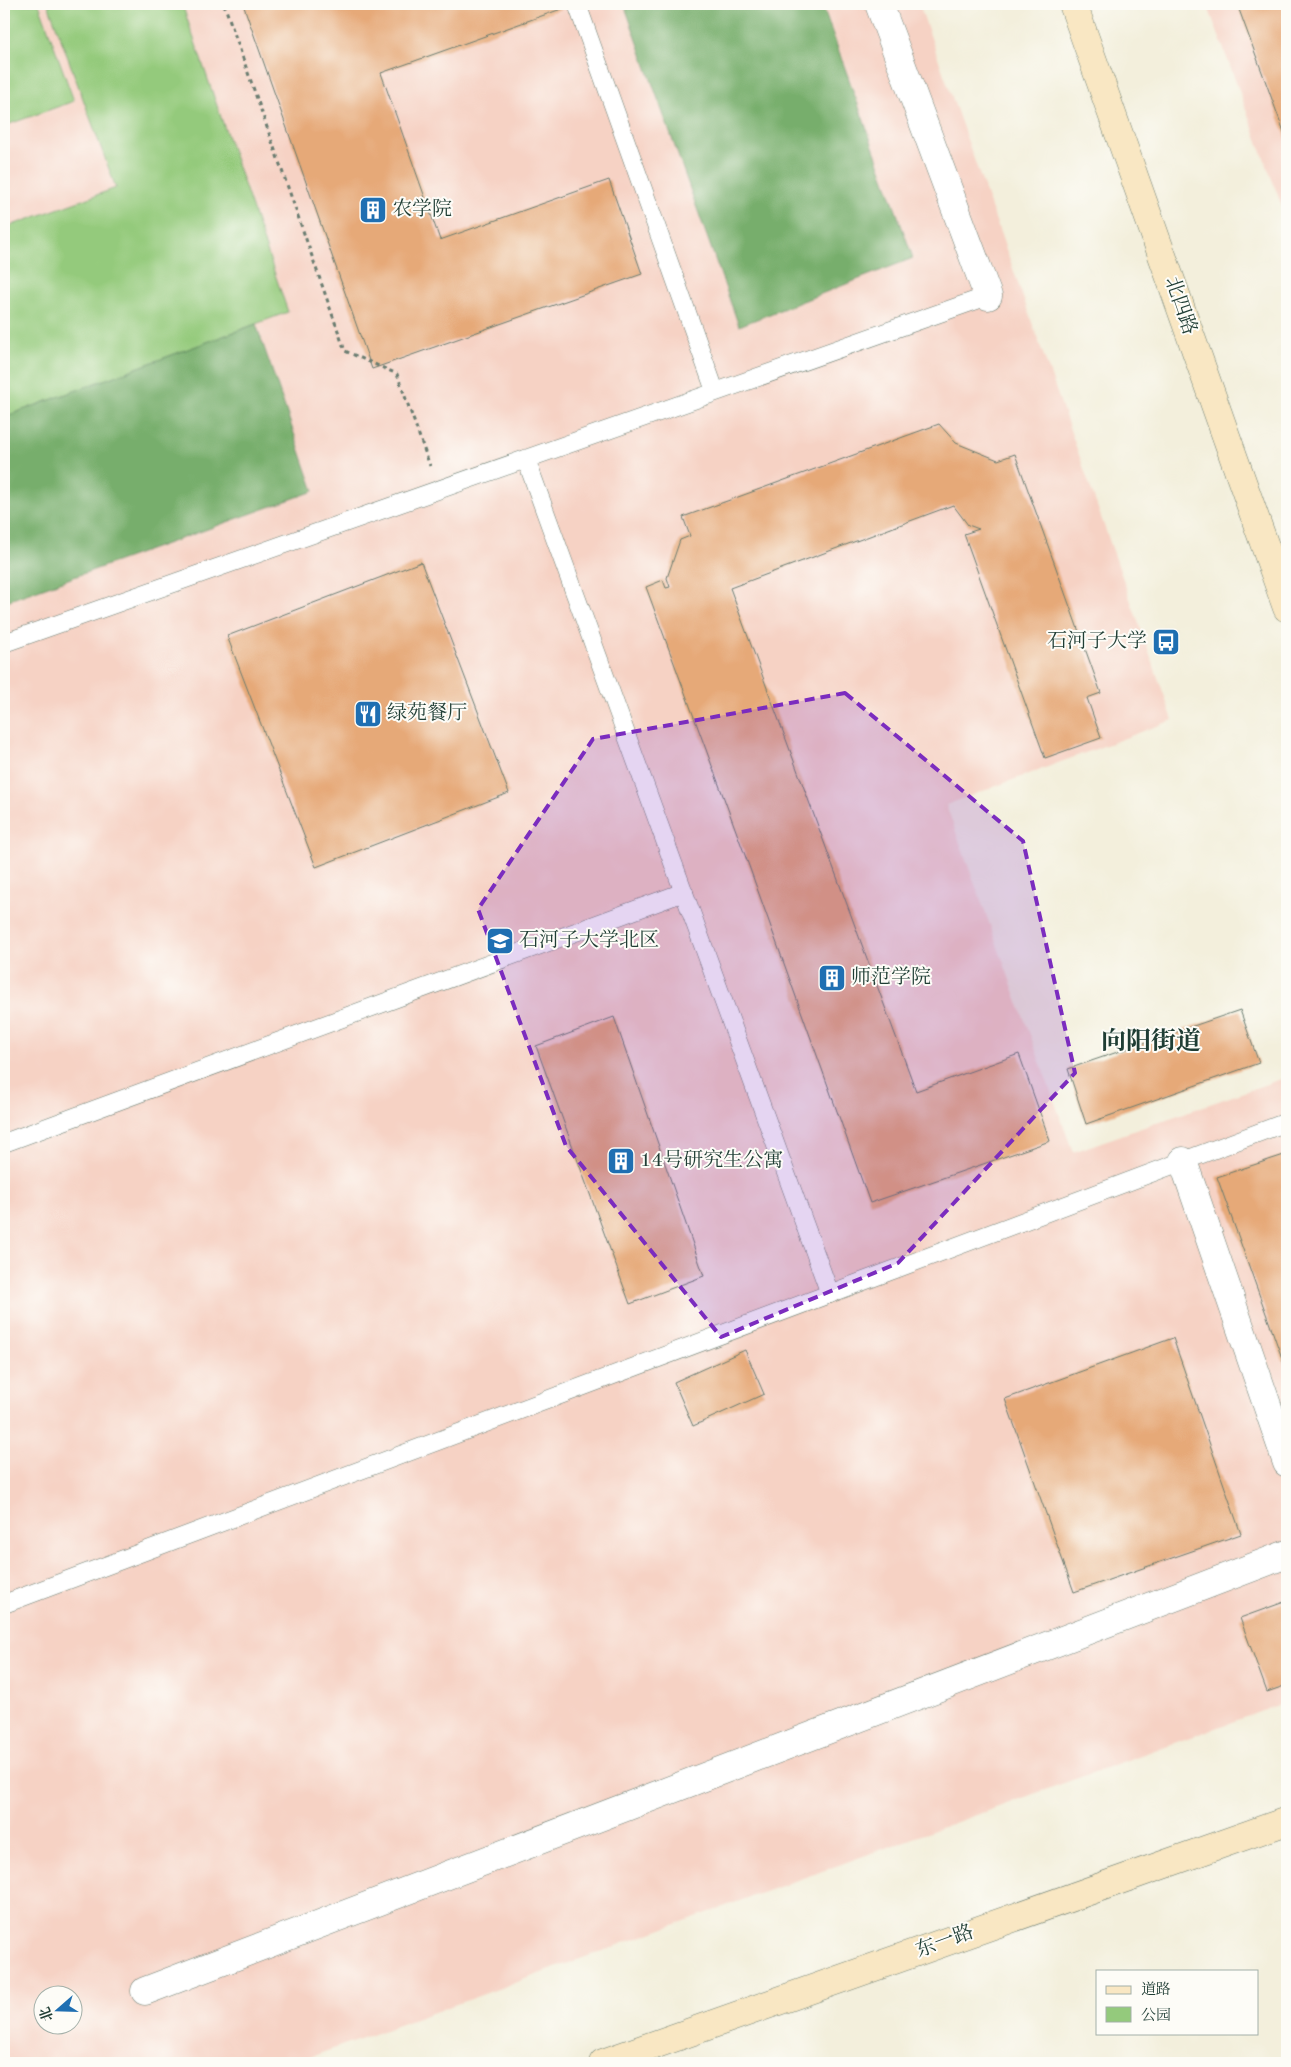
<svg xmlns="http://www.w3.org/2000/svg" width="1291" height="2067" viewBox="0 0 1291 2067" font-family="'Old Standard TT','Noto Serif SC',serif">
	<rect width="100%" height="100%" fill="#fdfcf7"/>
	<filter id="ink" filterUnits="userSpaceOnUse"><feTurbulence type="fractalNoise" baseFrequency=".02" numOctaves="2"/><feDisplacementMap in="SourceGraphic" scale="10" xChannelSelector="R" yChannelSelector="G"/><feConvolveMatrix kernelMatrix="1 2 1 2 8 2 1 2 1" color-interpolation-filters="sRGB"/></filter>
	<filter id="wash" filterUnits="userSpaceOnUse"><feTurbulence type="fractalNoise" baseFrequency=".0096" numOctaves="4" result="noise"/><feDisplacementMap in="SourceGraphic" scale="20" xChannelSelector="R" yChannelSelector="G"/><feGaussianBlur stdDeviation="1.12" result="paint"/><feColorMatrix in="noise" values="0 0 0 0 0 0 0 0 0 0 0 0 0 0 0 0 0 1.4 0 .05"/><feComposite in="paint" operator="in"/></filter>
	<g filter="url(#wash)">
		<rect width="100%" height="100%" fill="#f3efdc"/>
		<g fill="#f6d2c4" fill-rule="evenodd">
			<path d="M4 4H919L1173 720 946 805 1073 1152 1287 1077V1702L294 2063H4ZM42 1994H72V2024H42Z"/>
			<path d="M1207 4H1287V220Z"/>
		</g>
		<g fill="#94ca7c" stroke="#5a8458">
			<path d="M4 4H39L74 101 4 126Z"/>
			<path d="M48 4H182L288 312 4 417V228L116 188Z"/>
		</g>
		<g fill="#77ae6c" stroke="#4b7650">
			<path d="M624 4H822L913 258 739 326Z"/>
			<path d="M256 324 314 491 4 602V417Z"/>
		</g>
		<g id="blocks">
			<g fill="#e6a978">
				<path d="M243 4H563L564 8 381 73 440 240 609 180 642 274 372 369Z"/>
				<path d="M1237 4H1287V140Z"/>
				<path d="M939 424 956 443 998 460 1015 454 1101 693 1087 698 1101 738 1045 758 964 534 979 529 968 525 953 505 730 588 916 1091 1019 1054 1050 1141 870 1203 749 866 646 587 663 580 666 588 670 587 667 578 680 540 690 536 683 517Z"/>
				<path d="M421 562 509 793 316 867 227 636Z"/>
				<path d="M1240 1010 1259 1063 1086 1124 1068 1069Z"/>
				<path d="M614 1017 704 1276 630 1304 536 1046Z"/>
				<path d="M1287 1154V1372L1217 1177Z"/>
				<path d="M1173 1338 1241 1534 1074 1592 1005 1399Z"/>
				<path d="M745 1350 764 1394 693 1426 674 1382Z"/>
				<path d="M1287 1601V1685L1267 1692 1240 1618Z"/>
			</g>
		</g>
	</g>
	<g filter="url(#ink)">
		<use href="#blocks" fill-opacity="0" stroke="#697b6f" stroke-width="1"/>
		<g fill="none" stroke-linecap="round" stroke-linejoin="round">
			<g stroke="#697b6f" stroke-width="19">
				<g id="lane">
					<path d="M577 4 715 391"/>
					<path d="M526 459 830 1294"/>
					<path d="M4 643 988 296"/>
					<path d="M4 1143 684 892"/>
					<path d="M4 1604 1287 1122"/>
				</g>
			</g>
			<g stroke="#697b6f" stroke-width="29">
				<g id="street">
					<path d="M879 4 988 296"/>
					<path d="M1183 1161 1287 1463"/>
					<path d="M145 1991 1287 1554"/>
				</g>
			</g>
			<g stroke="#697b6f" stroke-width="29">
				<g id="secondary">
					<path d="M1073 4 1287 608"/>
					<path d="M603 2063 1287 1821"/>
				</g>
			</g>
			<path stroke="#697b6f" stroke-width="3" stroke-dasharray="4 4" stroke-linecap="butt" d="M224 4 345 351 397 374 430 466"/>
			<use href="#lane" stroke="#fff" stroke-width="18"/>
			<use href="#street" stroke="#fff" stroke-width="28"/>
			<use href="#secondary" stroke="#f9e7c3" stroke-width="28"/>
		</g>
	</g>
	<path fill="#7b2cbf" fill-opacity="0.2" stroke="#7b2cbf" stroke-width="4" stroke-dasharray="10 6" stroke-linejoin="round" d="M845 693 1023 841 1075 1073 898 1263 721 1337 566 1146 478 909 593 739Z"/>
	<defs>
		<g id="building-square" transform="scale(1.4375)"><rect x="-9" y="-9" width="18" height="18" rx="4" fill="#1f6fb2" stroke="#fdfcf7"/><path d="M-4-6H4V6H1V3H-1V6H-4ZM-2.5-4.3h1.7v1.8h-1.7ZM.8-4.3h1.7v1.8H.8ZM-2.5-1h1.7V.8h-1.7ZM.8-1h1.7V.8H.8Z" fill="#fff"/></g>
		<g id="bus-square" transform="scale(1.4375)"><rect x="-9" y="-9" width="18" height="18" rx="4" fill="#1f6fb2" stroke="#fdfcf7"/><path d="M-5-6H5V4H4V6H2V4H-2V6H-4V4H-5ZM-3.5-4V0h7V-4ZM-3.5 1.2v1.5H-2V1.2ZM2 1.2v1.5H3.5V1.2Z" fill="#fff"/></g>
		<g id="restaurant-square" transform="scale(1.4375)"><rect x="-9" y="-9" width="18" height="18" rx="4" fill="#1f6fb2" stroke="#fdfcf7"/><path d="M-5-6h1v4h1v-4h1v4h1v-4h1v5L-1.5 .5V6h-2V.5L-5-1ZM5-6V6H3V1.5H1.5Q1.5-4 5-6Z" fill="#fff"/></g>
		<g id="university-square" transform="scale(1.4375)"><rect x="-9" y="-9" width="18" height="18" rx="4" fill="#1f6fb2" stroke="#fdfcf7"/><path d="M0-5L7-2L0 1L-7-2ZM-4 1L0 2.5L4 1V4Q0 6-4 4Z" fill="#fff"/></g>
	</defs>
	<g fill-rule="evenodd">
		<use href="#building-square" x="373" y="210"/>
		<use href="#bus-square" x="1166" y="642"/>
		<use href="#restaurant-square" x="368" y="714"/>
		<use href="#university-square" x="500" y="941"/>
		<use href="#building-square" x="832" y="978"/>
		<use href="#building-square" x="621" y="1161"/>
	</g>
	<g text-anchor="middle" dominant-baseline="central" stroke-width="4" stroke-linejoin="round" paint-order="stroke">
		<g font-size="20" fill="#1f3d34" stroke="#fdfcf7" text-anchor="start">
			<text x="392" y="210">农学院</text>
			<text x="1147" y="642" text-anchor="end">石河子大学</text>
			<text x="387" y="714">绿苑餐厅</text>
			<text x="519" y="941">石河子大学北区</text>
			<text x="851" y="978">师范学院</text>
			<text x="640" y="1161">14号研究生公寓</text>
		</g>
		<g font-size="20" fill="#1f3d34" stroke="#fdfcf7">
			<text transform="translate(1180 306) rotate(71)">北四路</text>
			<text transform="translate(945 1942) rotate(-20)">东一路</text>
		</g>
		<g font-size="25" font-weight="bold" fill="#1f3d34" stroke="#fdfcf7">
			<text x="1151" y="1042">向阳街道</text>
		</g>
	</g>
	<rect width="1291" height="2067" fill="none" stroke="#fdfcf7" stroke-width="20"/>
	<rect x="1096" y="1970" width="162" height="65" fill="#fdfcf7" stroke="#a4b0a9"/>
	<rect x="1106" y="1986" width="25" height="8" fill="#f9e7c3" stroke="#a4b0a9"/>
	<text x="1141" y="1994" font-size="15" fill="#1f3d34">道路</text>
	<rect x="1106" y="2007" width="25" height="15" fill="#94ca7c" stroke="#a4b0a9"/>
	<text x="1141" y="2020" font-size="15" fill="#1f3d34">公园</text>
	<g transform="translate(58 2010) rotate(250)"><circle r="24" fill="#fdfcf7" stroke="#a4b0a9"/>
	<path d="M0-4L9 19L0 12L-9 19Z" fill="#1f6fb2"/>
	<text y="-8" font-size="14" font-weight="bold" text-anchor="middle" fill="#1f3d34">北</text>
	</g>
</svg>
